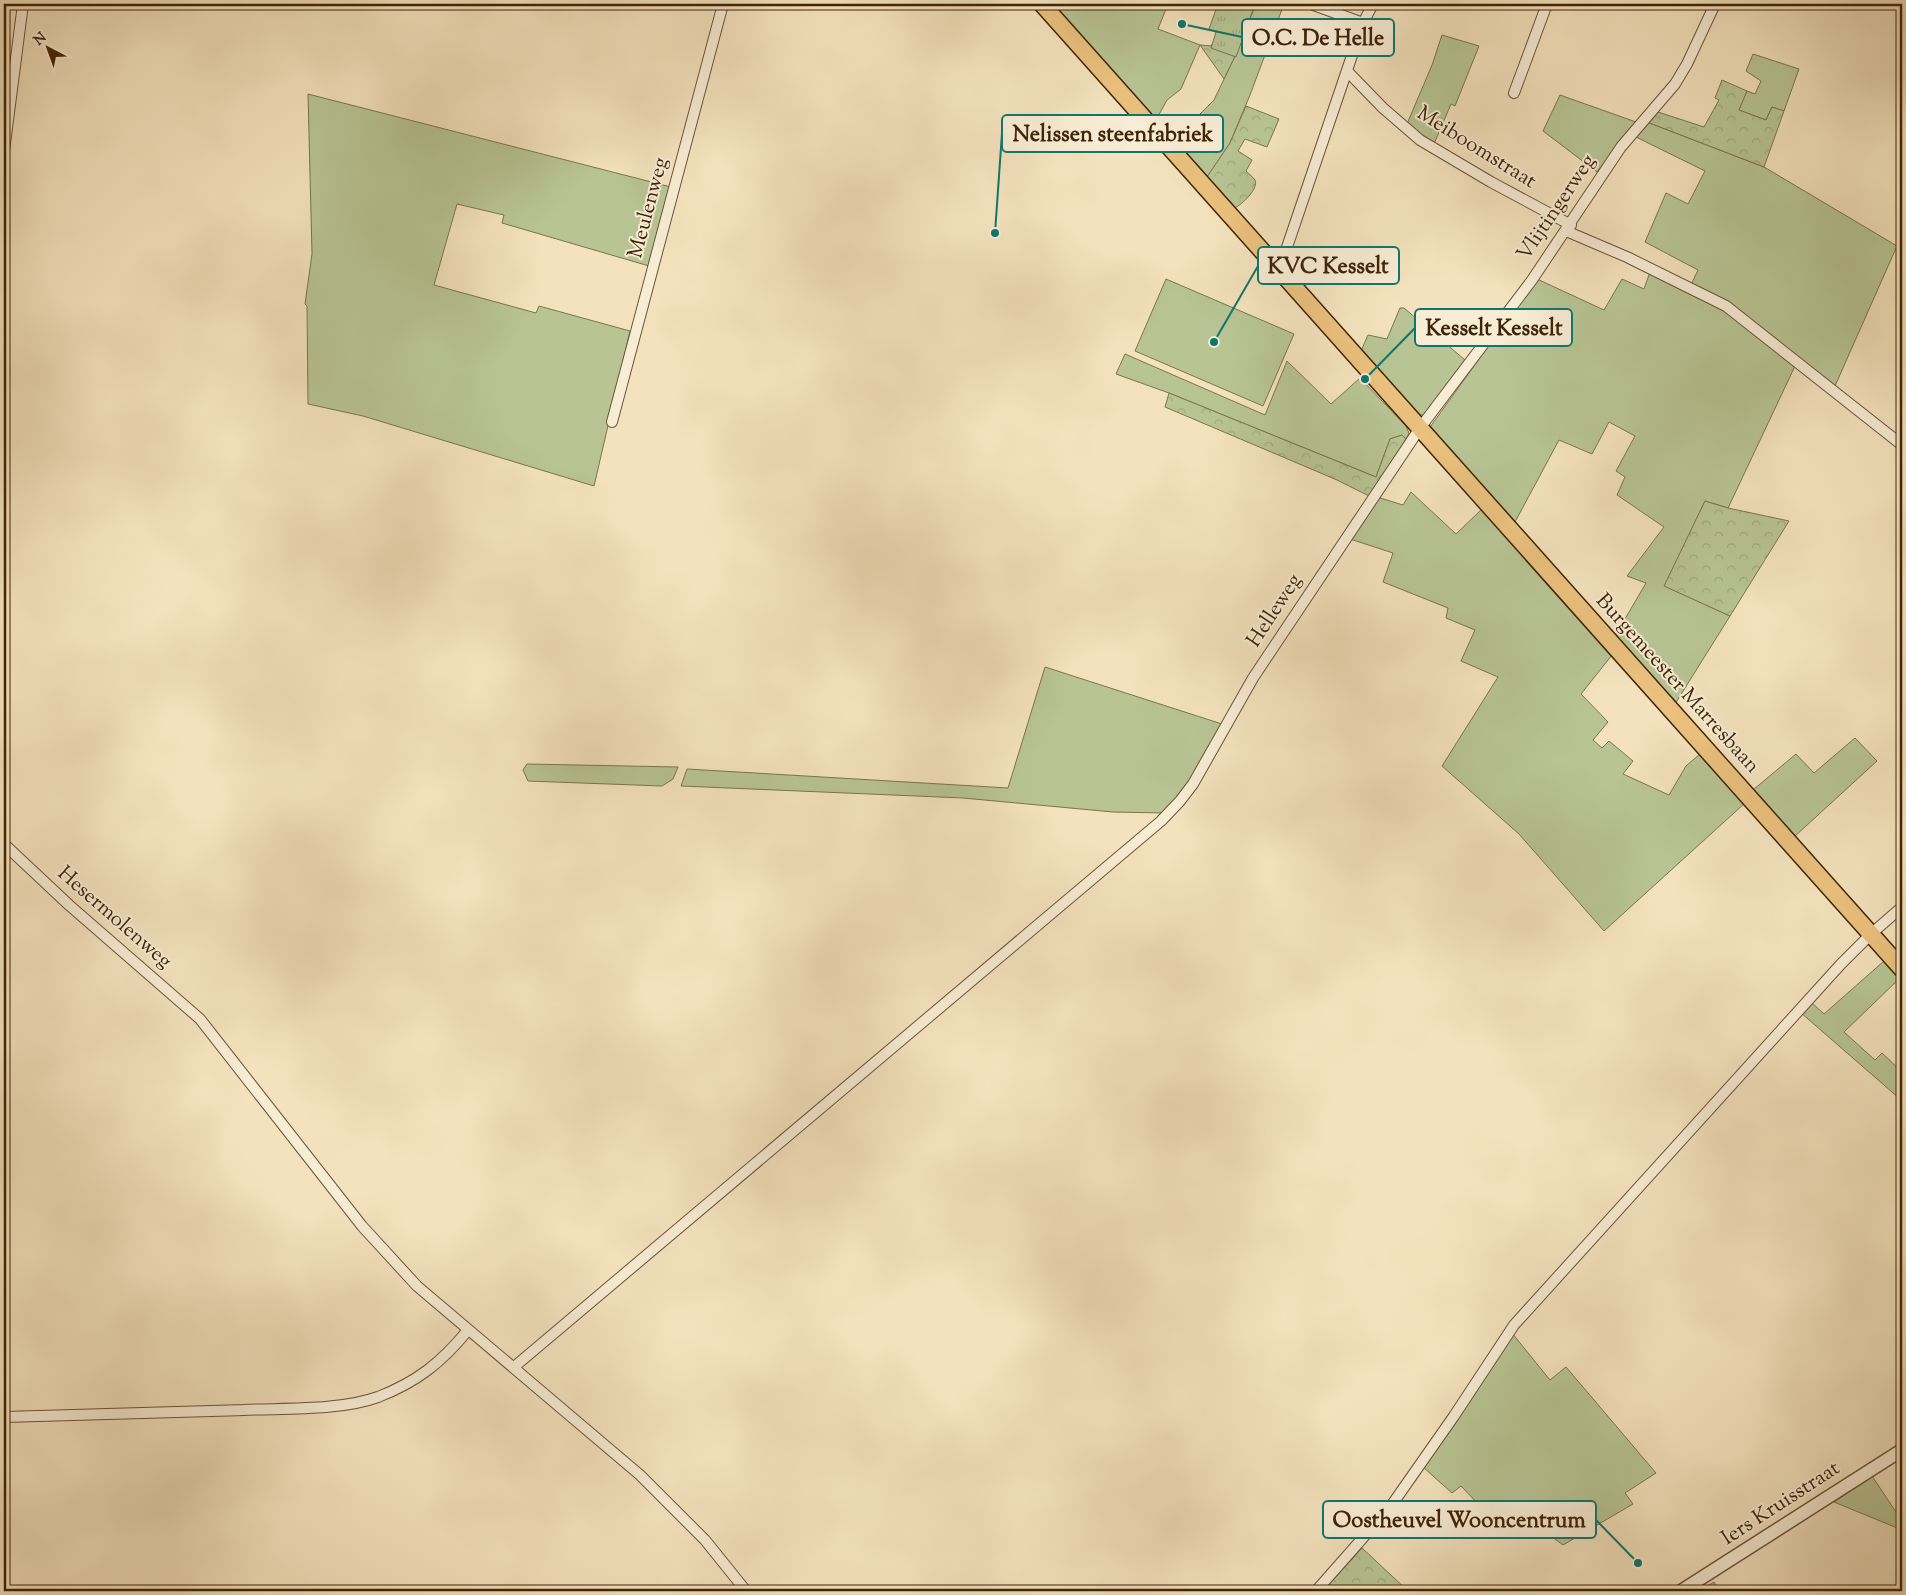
<svg xmlns="http://www.w3.org/2000/svg" width="1906" height="1595" viewBox="0 0 1906 1595" font-family="'Sorts Mill Goudy',serif">
	<defs>
		<pattern id="forest-crowns" width="20" height="18" patternUnits="userSpaceOnUse" patternTransform="scale(1.25)"><rect width="20" height="18" fill="#b8c494"/><path d="M2 6a3 3 0 1 1 6 0M12 15a3 3 0 1 1 6 0" fill="none" stroke="#9fa87e"/></pattern>
		<pattern id="park-tufts" width="24" height="20" patternUnits="userSpaceOnUse" patternTransform="scale(1.25)"><rect width="24" height="20" fill="#b8c494"/><path d="M3 7l-1-3M5 7V3M7 7l1-3M15 17l-1-3M17 17v-4M19 17l1-3" fill="none" stroke="#9fa87e"/></pattern>
	</defs>
	<rect width="100%" height="100%" fill="#f3e2bd"/>
	<filter id="stains"><feTurbulence type="fractalNoise" baseFrequency=".004" numOctaves="4"/><feColorMatrix values="0 0 0 0 .2 0 0 0 0 .09 0 0 0 0 .02 0 0 0 .5 -.17"/></filter>
	<radialGradient id="worn" r=".72"><stop offset=".6" stop-color="#630" stop-opacity="0"/><stop offset="1" stop-color="#630" stop-opacity=".3"/></radialGradient>
	<g fill="#b8c494" stroke="#7c744e">
		<path d="M1052 4H1168L1158 29 1200 45 1181 89 1167 100 1156 120Z"/>
		<path d="M1256 4H1284L1250 95 1230 143 1207 177 1174 140 1214 100 1236 54Z"/>
		<path d="M1442 35 1479 46 1455 106 1451 104 1434 144 1407 124 1432 65Z"/>
		<path d="M1753 54 1799 69 1784 111 1772 107 1766 120 1738 110 1747 91 1755 94 1761 81 1746 71Z"/>
		<path d="M308 94 671 187 649 266 502 223 504 215 457 204 434 285 536 313 539 306 630 331 594 486 363 416 308 404 307 306 305 304 312 254Z"/>
		<path d="M1560 95 1636 122 1597 172 1543 131Z"/>
		<path d="M1647 122 1764 167 1897 246 1835 386 1691 285 1698 270 1645 242 1666 193 1688 204 1705 171 1634 136Z"/>
		<path d="M1650 272 1717 305 1796 364 1728 508 1705 501 1665 586 1730 616 1675 704 1615 636 1646 583 1627 576 1664 527 1617 495 1625 477 1616 471 1635 436 1609 422 1592 454 1559 440 1515 522 1434 433 1430 427 1537 279 1604 310 1622 279 1644 289Z"/>
		<path d="M1166 279 1294 334 1263 406 1135 351Z"/>
		<path d="M1400 308H1404L1465 360 1425 415H1419L1361 351 1368 335 1387 339Z"/>
		<path d="M1125 354 1265 415 1287 361 1331 404 1360 378 1406 426 1409 433 1406 439 1402 435 1390 439 1376 477 1169 393 1116 374Z"/>
		<path d="M1411 492 1456 534 1482 509 1612 655 1581 694 1608 722 1593 740 1602 748 1609 741 1633 761 1623 774 1669 795 1686 766 1700 754 1745 803 1604 931 1519 834 1442 766 1498 677 1461 661 1475 630 1446 618 1448 608 1383 582 1393 553 1350 539 1377 497 1403 505Z"/>
		<path d="M1045 667 1222 724 1186 788 1164 813 1113 812 963 798 681 786 687 769 1008 788Z"/>
		<path d="M1855 738 1877 761 1794 837 1753 790 1796 754 1814 773Z"/>
		<path d="M527 764 678 767 673 779 662 786 528 781 523 770Z"/>
		<path d="M1884 961 1900 978 1844 1032 1875 1060 1882 1053 1902 1072V1090L1900 1099 1800 1012 1810 1001 1824 1014Z"/>
		<path d="M1512 1333 1550 1380 1566 1367 1656 1473 1625 1493 1633 1504 1563 1545 1537 1526 1515 1500 1495 1522 1461 1486 1452 1493 1423 1467Z"/>
		<path d="M1872 1476 1896 1512 1902 1508V1530L1834 1502Z"/>
		<path d="M1714 1582 1720 1591H1699Z"/>
	</g>
	<g fill="url(#forest-crowns)" stroke="#7c744e">
		<path d="M1212 44 1236 54 1224 79 1200 45 1211 46Z"/>
		<path d="M1722 80 1747 91 1739 110 1766 120 1772 107 1784 111 1764 167 1647 122 1658 112 1704 127 1719 100 1715 98Z"/>
		<path d="M1246 106 1279 119 1267 147 1245 139 1238 151 1252 160 1246 171C1249 174 1253 177 1255 180 1259 189 1242 204 1235 208L1207 177 1230 143Z"/>
		<path d="M1169 393 1376 477 1390 439 1402 435 1406 439 1369 496 1337 480 1165 407Z"/>
		<path d="M1705 501 1728 508 1789 521 1730 616 1664 586Z"/>
		<path d="M1362 1548 1408 1591H1323Z"/>
	</g>
	<path fill="url(#park-tufts)" stroke="#7c744e" d="M1218 4H1255L1236 57 1211 48 1216 32 1209 29Z"/>
	<g fill="none" stroke-linecap="round" stroke-linejoin="round">
		<g stroke="#6d5436" stroke-width="12">
			<g id="minor">
				<path d="M1311 4 1363 23"/>
				<path d="M1348 72 1383 108 1420 140 1491 182 1571 225"/>
				<path d="M1514 93 1547 4"/>
				<path d="M4 151 23 4"/>
				<path d="M1566 231 1627 257 1726 306 1902 445"/>
				<path d="M1275 266 1284 256 1363 23 1373 4"/>
				<path d="M612 422 723 4"/>
				<path d="M4 844 69 905 200 1019 362 1226 417 1286 640 1475 705 1540 746 1591"/>
				<path d="M514 1367 1161 821 1180 801 1193 784 1253 678 1420 428 1532 280 1621 147 1675 84 1687 64 1715 4"/>
				<path d="M4 1417C83 1415 163 1412 243 1410 284 1408 339 1411 378 1397 417 1382 442 1362 468 1330"/>
				<path d="M1316 1591 1391 1506 1454 1416 1514 1325 1841 964 1871 934 1902 907"/>
				<path d="M1901 1591 1902 1590"/>
			</g>
		</g>
		<g stroke="#6d5436" stroke-width="15">
			<path id="tertiary" d="M1681 1591 1902 1450"/>
		</g>
		<g stroke="#402409" stroke-width="19">
			<path id="primary" d="M1042 4 1902 969"/>
		</g>
		<use href="#minor" stroke="#f7ecd4" stroke-width="10"/>
		<use href="#tertiary" stroke="#f7ecd4" stroke-width="12"/>
		<use href="#primary" stroke="#eac17e" stroke-width="16"/>
	</g>
	<g text-anchor="middle" dominant-baseline="central" stroke-width="4" stroke-linejoin="round" paint-order="stroke">
		<g font-size="21" fill="#402409" stroke="#f7ecd4">
			<text transform="translate(1476 148) rotate(32)">Meiboomstraat</text>
			<text transform="translate(649 208) rotate(-75)">Meulenweg</text>
			<text transform="translate(1557 208) rotate(-56)">Vlijtingerweg</text>
			<text transform="translate(1275 611) rotate(-57)">Helleweg</text>
			<text transform="translate(1677 684) rotate(48)">Burgemeester Marresbaan</text>
			<text transform="translate(114 918) rotate(41)">Hesermolenweg</text>
			<text transform="translate(1781 1504) rotate(-33)">Iers Kruisstraat</text>
		</g>
	</g>
	<path fill="none" stroke="#0f766e" stroke-width="2" d="M1182 24L1242 37M995 233L1002 133M1214 342L1258 266M1365 379L1415 328M1638 1563L1596 1520"/>
	<g fill="#0f766e" stroke="#f7ecd4" stroke-width="2">
		<circle cx="1182" cy="24" r="5"/>
		<circle cx="995" cy="233" r="5"/>
		<circle cx="1214" cy="342" r="5"/>
		<circle cx="1365" cy="379" r="5"/>
		<circle cx="1638" cy="1563" r="5"/>
	</g>
	<g fill="#f7ecd4" stroke="#0f766e" stroke-width="2">
		<rect x="1242" y="19" width="152" height="37" rx="5"/>
		<rect x="1002" y="115" width="221" height="37" rx="5"/>
		<rect x="1258" y="247" width="141" height="37" rx="5"/>
		<rect x="1415" y="309" width="157" height="37" rx="5"/>
		<rect x="1323" y="1501" width="273" height="37" rx="5"/>
	</g>
	<g font-size="22" text-anchor="middle" font-weight="bold" fill="#402409">
		<text x="1318" y="45">O.C. De Helle</text>
		<text x="1113" y="141">Nelissen steenfabriek</text>
		<text x="1328" y="273">KVC Kesselt</text>
		<text x="1494" y="335">Kesselt Kesselt</text>
		<text x="1459" y="1527">Oostheuvel Wooncentrum</text>
	</g>
	<rect width="1906" height="1595" fill="none" stroke="#f3e2bd" stroke-width="20"/>
	<rect x="5" y="5" width="1896" height="1585" fill="none" stroke="#402409" stroke-width="2.5"/>
	<rect x="10" y="10" width="1886" height="1575" fill="none" stroke="#402409"/>
	<g transform="translate(48 48) rotate(319)" stroke="#f7ecd4" stroke-width="4" paint-order="stroke">
	<path d="M0-4L9 19L0 12L-9 19Z" fill="#402409"/>
	<text y="-8" font-size="14" font-weight="bold" text-anchor="middle" fill="#402409">N</text>
	</g>
	<rect width="100%" height="100%" filter="url(#stains)"/>
	<rect width="100%" height="100%" fill="url(#worn)"/>
</svg>
